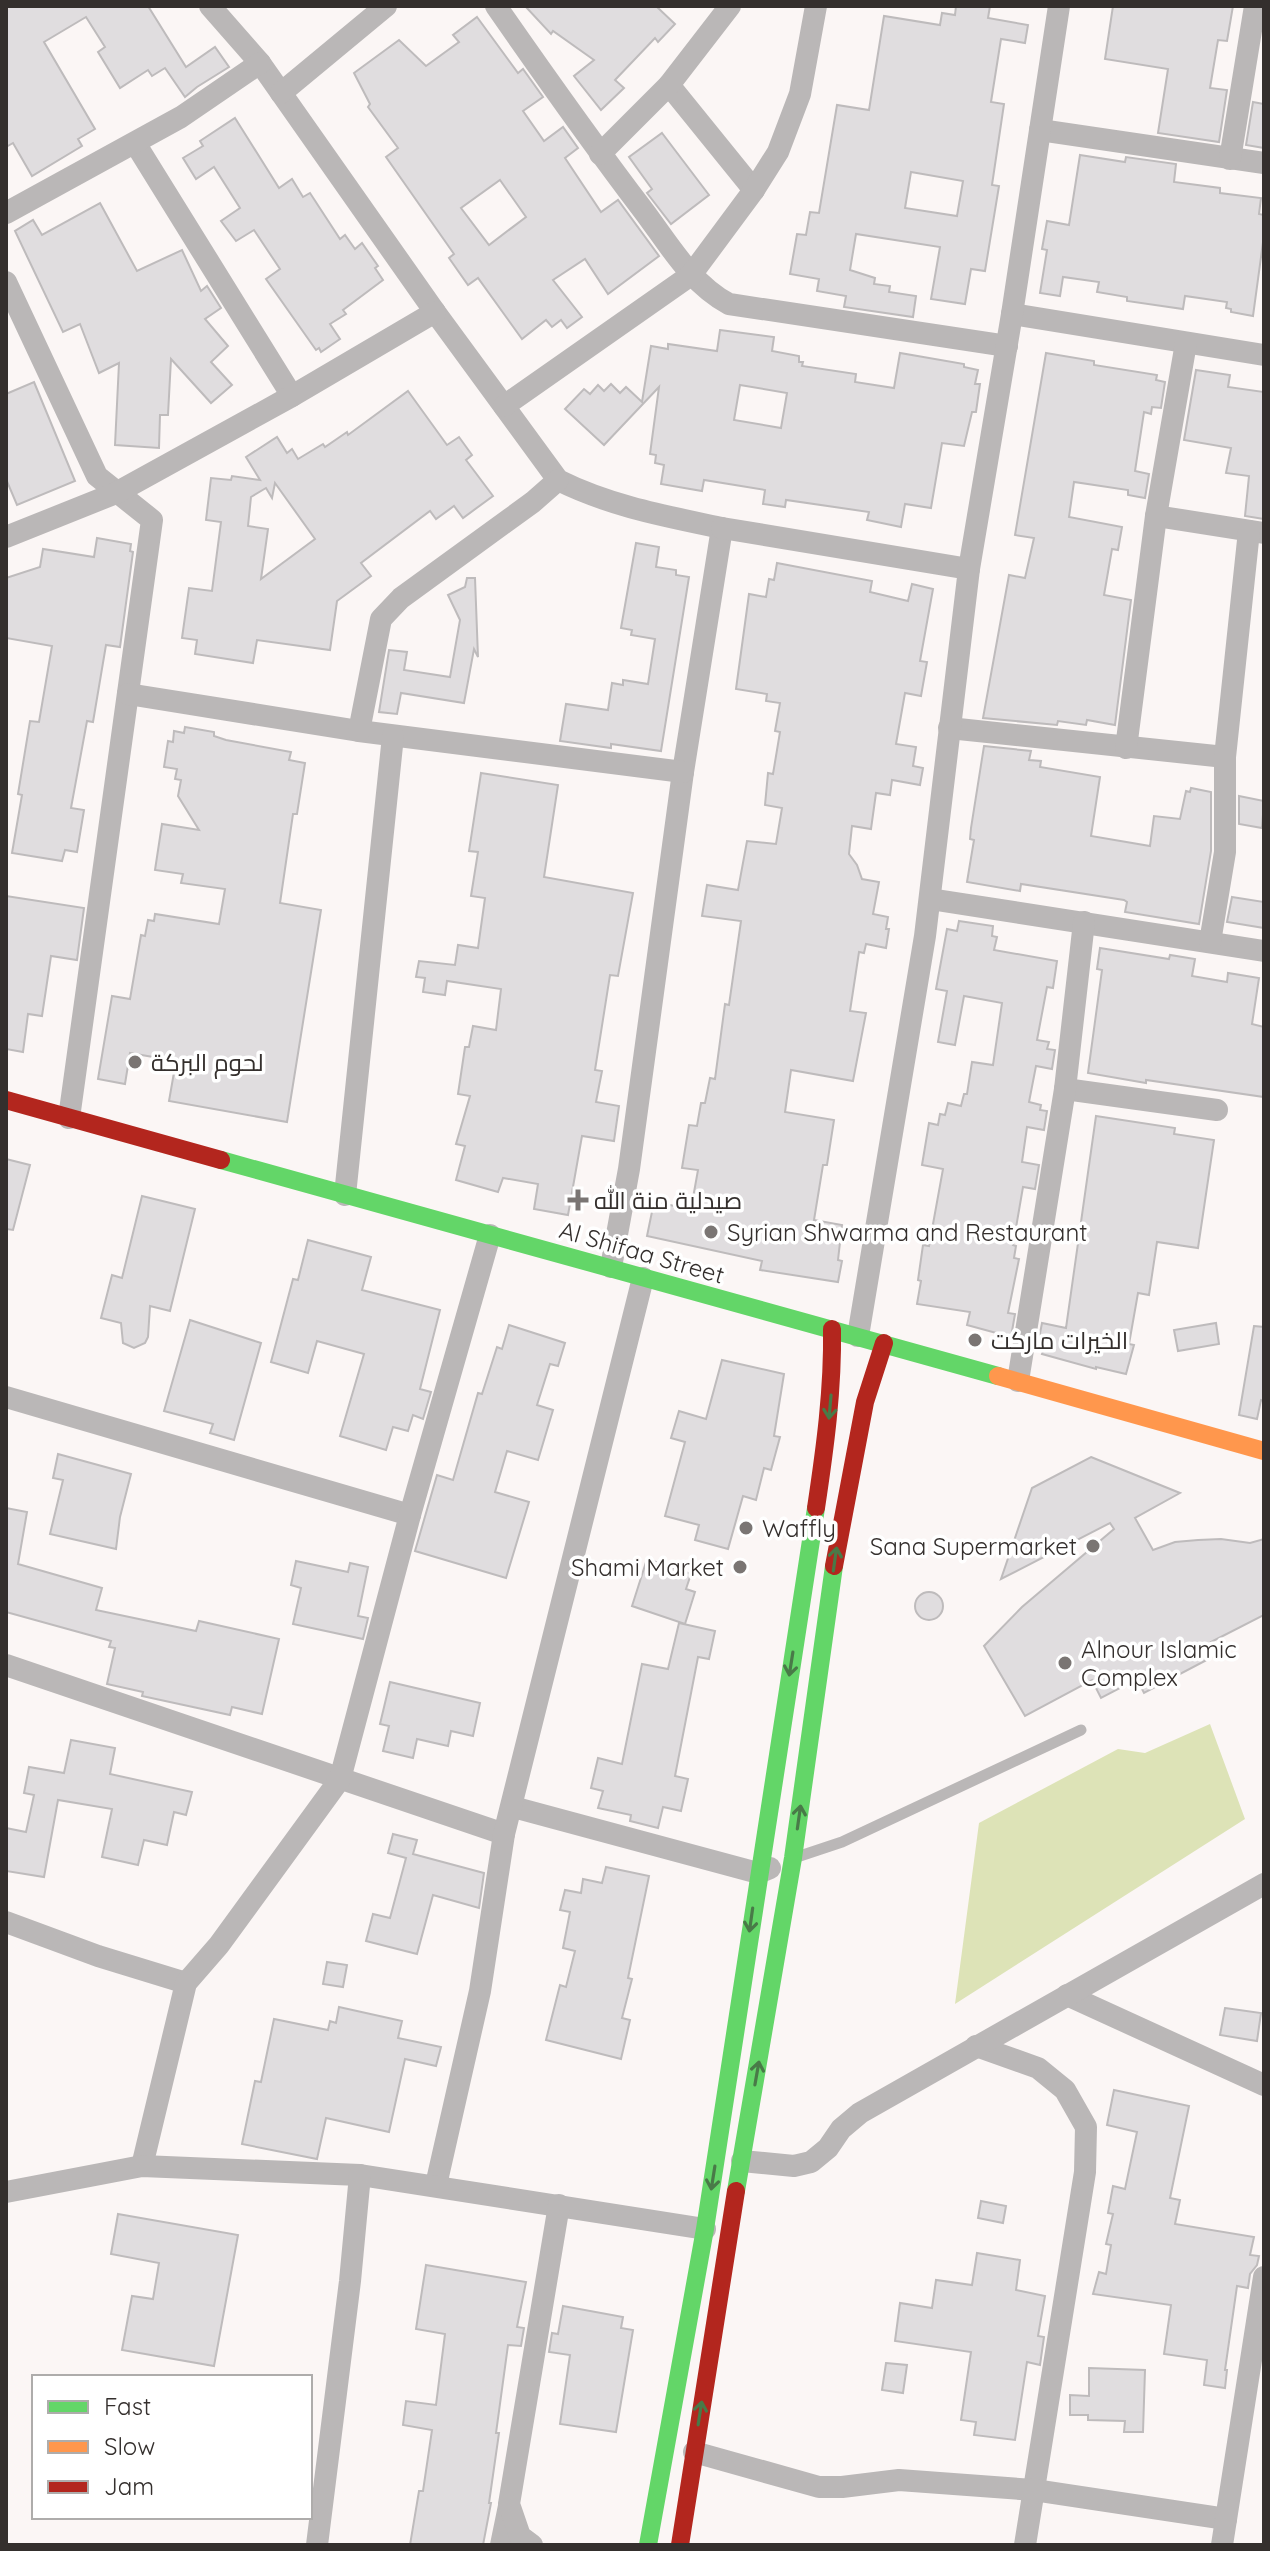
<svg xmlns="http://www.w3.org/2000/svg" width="1270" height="2551" viewBox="0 0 1270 2551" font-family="Quicksand,Cairo,sans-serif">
	<rect width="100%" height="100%" fill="#fbf6f5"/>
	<path fill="#dde3b7" d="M1210 1724 1245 1819 955 2004 979 1823 1118 1749 1145 1753Z"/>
	<g fill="#e0dddf" stroke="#bebbbc" stroke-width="2" fill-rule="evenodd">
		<path d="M6 6H148L186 67 215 47 229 67 197 87 185 97 165 68 152 76 148 70 120 88 98 52 105 47 86 17 44 42 95 129 78 139 82 146 32 176 13 143 6 147Z"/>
		<path d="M525 6H656L675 24 658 42 655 38 615 80 624 88 601 110 574 76 594 60 553 31 551 34Z"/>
		<path d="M956 6H990L988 18 1028 25 1025 43 1001 39 991 102 1004 104 992 185 999 186 985 271 971 269 965 304 931 299 940 247 856 234 850 270 875 278 874 284 890 286 889 292 916 296 913 317 844 307 846 296 817 291 819 279 790 274 797 234 806 235 810 212 819 213 837 105 869 110 884 16 940 25 942 13 955 15ZM911 172 963 181 957 216 905 208Z"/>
		<path d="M1113 6H1233L1227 41 1218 40 1210 88 1227 90 1219 142 1158 133 1168 69 1105 59Z"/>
		<path d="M477 17 518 73 523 69 543 97 523 111 544 141 563 127 578 148 565 158 601 212 618 200 659 256 608 294 585 259 553 280 582 317 567 328 561 320 552 327 546 320 522 339 478 278 468 285 449 258 454 254 386 157 398 148 368 107 370 104 354 73 399 40 426 66 459 42 453 35ZM500 180 526 217 489 245 461 208Z"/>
		<path d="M1253 102 1264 104V148L1246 145Z"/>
		<path d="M235 118 279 188 292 179 303 197 310 193 340 239 345 235 355 249 362 243 378 266 375 268 383 280 343 310 346 314 330 324 340 339 321 352 319 348 316 350 266 279 280 269 254 230 236 241 221 221 240 208 214 167 196 179 183 158 203 146 200 141Z"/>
		<path d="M662 133 709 195 671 224 647 193 652 189 629 157Z"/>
		<path d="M1080 155 1125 162 1126 157 1176 164 1174 182 1220 188V193L1261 198 1259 214 1264 215V235L1253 316 1231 312V309L1226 308 1227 302 1185 296 1183 309 1127 301V297L1097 292 1099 282 1063 277 1060 296 1040 293 1047 250 1042 249 1047 221 1069 225Z"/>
		<path d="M100 203 137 271 182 250 201 291 207 286 221 308 205 319 228 346 211 362 232 385 211 403 171 359 168 415H160L159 448 115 445 119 363 99 373 80 324 63 332 15 231 33 220 42 235Z"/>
		<path d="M720 330 774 337 772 351 799 356V362H803L802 366 856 374 855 382 894 388 900 353 964 364V367L978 370 975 384H980L976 412H972L964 446 942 443 931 508 905 504 901 527 867 520 869 512 786 500 785 507 763 504 765 490 704 480 702 491 661 484 664 465 655 463 656 455 650 454 659 387 604 445 565 409 584 389 590 394 598 385 604 391 611 384 620 393 626 387 642 402 651 346 668 349V344L717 351ZM740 385 787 393 781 428 734 420Z"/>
		<path d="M1046 353 1094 361V365L1157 375 1156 380 1165 382 1161 408 1152 407 1151 414 1144 412 1135 471 1149 474 1145 498 1128 495V490L1074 482 1069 517 1122 527 1118 550 1112 549 1104 595 1131 600 1115 725 1087 720 1086 725 1058 721 1057 725 983 718 1009 575 1025 578 1034 538 1015 535Z"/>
		<path d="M1196 370 1230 375 1228 387 1264 392V519L1245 516 1249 476 1226 473 1231 448 1184 440Z"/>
		<path d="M34 382 75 481 17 505 6 479V394Z"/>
		<path d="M408 391 447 445 459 437 472 455 466 460 493 496 463 518 454 506 436 519 430 511 361 563 371 576 337 601 330 650 257 640 253 663 195 654 197 640 182 638 189 588 212 591 221 522 206 520 211 478 231 480 232 476 260 480 246 457 277 437 287 453 292 449 298 459 323 444 325 447 347 432 348 435ZM275 483 315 539 261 579 268 529 248 526 251 497 266 488 272 498Z"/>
		<path d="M97 538 131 544 130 551 133 552 120 647 106 645 93 722 87 721 71 808 84 810 77 852 65 850 62 861 12 853 22 795 18 794 30 721 39 722 52 646 6 638V578L40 567 43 549 94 557Z"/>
		<path d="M636 543 659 547 656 567 676 570V575L689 577 661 751 611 744V748L560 741 566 704 608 710 612 683 623 685V680L648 684 655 639 631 635 632 630 621 628Z"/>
		<path d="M777 563 872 581 870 592 908 601 912 584 933 589 920 661 927 662 921 696 905 693 896 744 916 747 913 766 923 768 920 785 892 780 890 795 876 793 871 829 852 826 849 854 857 865 862 879 879 882 873 914 888 917 886 929H889L886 948 866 944 864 953 859 952 850 1011 866 1013 853 1081 791 1070 785 1112 834 1120 827 1165H823L814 1220 842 1225 838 1260 842 1261 838 1282 760 1270 762 1261 647 1236 654 1202 691 1209 698 1170 682 1168 689 1125 697 1126 701 1103H705L710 1078 715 1079 725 1004 729 1005 741 921 702 916 707 885 738 890 747 841 776 844 782 808 765 805 768 773 773 774 780 732 775 731 780 703 766 701 767 694 736 689 749 594 766 597 769 579 774 580Z"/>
		<path d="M467 578H475L478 657 474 649 464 703 401 693 397 714 379 712 389 650 407 652 404 670 450 677 460 620 448 595 465 587Z"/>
		<path d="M185 727 214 732V736L226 740 291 752 289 760 305 763 297 814H293L280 903 321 910 287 1122 169 1101 176 1061 130 1053 125 1084 98 1079 112 996 130 999 141 935 145 936 148 920 154 921 155 914 219 924 225 889 181 883 183 874 155 870 162 824 199 830 178 796 181 780 175 779 177 769 164 767 168 741 173 742 174 731 184 733Z"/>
		<path d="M984 746 1031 751 1029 760 1041 761 1040 767 1100 777 1091 836 1150 846 1154 816 1180 819 1186 791 1190 792 1191 788 1211 792V851L1199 924 1125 912 1127 902 1124 900 1021 884 1020 891 967 882 974 840 970 839 971 828Z"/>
		<path d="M481 773 558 785 544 877 633 893 618 976 610 975 595 1070 602 1071 596 1102 619 1106 614 1141 582 1136 568 1215 534 1209 538 1184 503 1178 498 1192 456 1180 465 1146 456 1144 470 1096 458 1094 465 1047H469L473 1026 496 1030 501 989 447 981 445 995 423 992 425 978 416 977 419 961 455 965 458 945 478 948 485 898 471 896 478 852 469 851Z"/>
		<path d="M1239 796 1264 801 1262 828 1239 824Z"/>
		<path d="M6 896 84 908 77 960 51 956 42 1016 28 1014 23 1052 6 1049Z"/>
		<path d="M1232 897 1264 902V928L1227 922Z"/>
		<path d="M959 921 993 926 992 936 997 937 994 950 1057 961 1053 988 1047 987 1037 1040 1049 1042 1047 1049 1055 1050 1052 1069 1036 1066 1029 1102 1041 1105 1040 1110 1047 1111 1044 1130 1027 1127 1022 1162 1039 1165 1035 1189 1023 1187 1013 1245 1016 1246 1014 1258 1019 1259 1008 1313 1015 1314 1011 1337 967 1325 970 1312 917 1304 921 1281 918 1280 923 1245 929 1246 943 1169 922 1165 929 1123 938 1125 940 1114 945 1115 948 1103 961 1106 964 1094H967L972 1062 993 1065 1002 1003 964 996 955 1045 938 1042 947 991 936 989 947 929 957 931Z"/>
		<path d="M1100 948 1169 959 1170 955 1195 959 1192 976 1227 982 1228 973 1259 978 1252 1024 1264 1027V1097L1146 1080V1083L1088 1073 1102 970 1097 969Z"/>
		<path d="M1096 1116 1175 1128 1174 1134 1214 1140 1198 1248 1157 1242 1149 1295 1138 1293 1129 1344 1134 1345 1126 1374 1096 1367V1369L1042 1354 1045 1346 1038 1344 1042 1323 1066 1328Z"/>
		<path d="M6 1159 30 1165 13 1230 6 1229Z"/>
		<path d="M142 1196 195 1209 170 1311 150 1306 148 1337 145 1343 134 1348 123 1343 121 1323 101 1318 112 1275 122 1278Z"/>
		<path d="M308 1240 371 1257 362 1290 440 1310 420 1389 431 1392 423 1419 413 1415 408 1431 393 1427 386 1450 340 1436 364 1354 317 1341 308 1373 271 1362 293 1279 298 1280Z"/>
		<path d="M190 1320 261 1343 234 1440 210 1433 213 1424 164 1411Z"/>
		<path d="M1216 1323 1219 1344 1178 1351 1174 1330Z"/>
		<path d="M509 1325 565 1343 558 1366 550 1364 537 1405 553 1410 538 1460 507 1451 495 1492 529 1502 506 1578 415 1551 437 1475 453 1480 478 1393 482 1394 497 1347 502 1349Z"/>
		<path d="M1254 1326 1264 1327V1401L1261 1400 1257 1419 1239 1415Z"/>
		<path d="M722 1360 784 1374 774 1436 780 1437 771 1470 764 1468 756 1500 743 1496 728 1549 695 1540 699 1525 665 1516 685 1442 671 1438 679 1411 706 1419Z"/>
		<path d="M58 1454 131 1474 120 1517 116 1549 50 1534 63 1480 53 1478Z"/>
		<path d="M1091 1457 1180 1493 1135 1518 1153 1550 1175 1542 1198 1540 1221 1539 1250 1543 1264 1539V1615L1211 1642 1218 1654 1144 1693 1137 1679 1101 1698 1092 1680 1025 1716 984 1646 1022 1607 1114 1529 1110 1523 1001 1579 1032 1488Z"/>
		<path d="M6 1508 27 1512 18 1564 102 1588 96 1610 196 1631 199 1621 279 1639 262 1714 232 1707 230 1715 142 1696 143 1692 107 1684 115 1648 109 1647 111 1641 6 1612Z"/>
		<path d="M647 1559 691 1574 686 1589 695 1592 685 1624 632 1606Z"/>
		<path d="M296 1561 348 1572 350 1563 368 1567 358 1616 368 1618 363 1639 293 1624 301 1588 291 1585Z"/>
		<circle cx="929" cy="1606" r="14"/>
		<path d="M679 1623 715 1631 709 1659 698 1657 675 1776 688 1779 681 1811 663 1807 658 1828 630 1821 631 1815 598 1808 603 1791 591 1788 598 1758 622 1764 642 1664 668 1669Z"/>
		<path d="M390 1682 480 1703 473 1736 451 1731 448 1746 417 1739 413 1758 383 1751 389 1726 380 1724Z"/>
		<path d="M71 1740 115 1748 110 1774 192 1792 186 1815 174 1812 167 1845 144 1840 138 1865 102 1857 112 1809 58 1800 44 1877 6 1871V1828L26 1832 34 1795 24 1793 29 1767 64 1773Z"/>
		<path d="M393 1834 417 1840 413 1854 484 1873 479 1908 433 1895 417 1954 366 1941 373 1914 390 1918 406 1858 388 1853Z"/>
		<path d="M606 1867 649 1876 628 1978 632 1979 622 2018 630 2020 621 2059 546 2040 560 1985 566 1987 575 1951 563 1948 570 1912 560 1910 565 1890 581 1893 583 1879 602 1883Z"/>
		<path d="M327 1962 347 1965 343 1987 323 1984Z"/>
		<path d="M339 2007 402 2021 398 2038 441 2047 436 2066 405 2059 389 2132 326 2118 317 2159 242 2144 255 2081 261 2082 274 2019 328 2030 330 2021 336 2023Z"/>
		<path d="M1225 2008 1261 2013 1257 2041 1220 2035Z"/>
		<path d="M1114 2090 1189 2106 1170 2198 1180 2200 1175 2224 1254 2237 1250 2255 1259 2256 1257 2265 1250 2274 1248 2288 1237 2286 1225 2370H1227L1225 2388 1204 2385 1207 2360 1164 2354 1171 2305 1093 2294 1099 2272 1106 2274 1111 2245 1106 2244 1113 2214 1108 2213 1113 2186 1125 2189 1137 2132 1107 2125Z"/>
		<path d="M981 2201 1006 2206 1003 2223 978 2218Z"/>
		<path d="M118 2214 238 2235 214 2366 122 2350 132 2296 153 2299 159 2263 111 2254Z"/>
		<path d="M977 2253 1020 2260 1016 2290 1045 2296 1038 2336 1044 2337 1040 2365 1027 2362 1015 2440 974 2435 976 2422 961 2420 971 2352 895 2341 900 2303 932 2308 936 2280 972 2285Z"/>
		<path d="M426 2265 526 2282 517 2327 524 2328 521 2346 508 2345 496 2433H499L489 2503H491L483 2545H410L419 2491H423L432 2430 403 2425 406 2401 436 2405 445 2334 416 2329Z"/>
		<path d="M563 2306 623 2317 621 2328 633 2330 616 2432 560 2424 570 2355 549 2352 552 2333 558 2334Z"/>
		<path d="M886 2363 907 2365 903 2393 882 2390Z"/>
		<path d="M1089 2368 1145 2370 1143 2432H1124L1125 2421 1088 2420V2415H1070V2395L1089 2396Z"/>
	</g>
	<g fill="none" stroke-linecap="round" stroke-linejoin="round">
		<path stroke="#bab7b7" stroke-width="11" d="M797 1857 842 1842 1081 1730"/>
		<g stroke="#bab7b7" stroke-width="22">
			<path d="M210 6 260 63 435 312 558 480C610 506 665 516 722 528L683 772 629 1169 611 1267"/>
			<path d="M496 6C544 75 592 143 643 210 668 243 691 284 729 304L1007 346"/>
			<path d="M669 85 754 190"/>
			<path d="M281 93 386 6"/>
			<path d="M1040 130 1264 163"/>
			<path d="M135 143 292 396"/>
			<path d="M600 154 669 85 730 6"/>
			<path d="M1230 159 1255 6"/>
			<path d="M6 213 181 117 260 63"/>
			<path d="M6 282 97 476 152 520 69 1118"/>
			<path d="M1012 314 1264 355"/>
			<path d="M504 406 691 275 754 190 778 152 800 94 816 6"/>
			<path d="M1156 516 1264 533"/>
			<path d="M722 528 969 569"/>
			<path d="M6 537 116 493 292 396 435 312"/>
			<path d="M128 694 359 731 683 772"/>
			<path d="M949 728 1225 757"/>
			<path d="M359 731 381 619 401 598 533 502 558 480"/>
			<path d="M1126 748 1156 516 1186 343"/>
			<path d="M930 899 1264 951"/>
			<path d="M1210 942 1225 852V757L1249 531"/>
			<path d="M1065 1089 1217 1110"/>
			<path d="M345 1195 393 736"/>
			<path d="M858 1336 925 936 969 569 1012 314 1059 6"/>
			<path d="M1018 1381 1065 1089 1084 922"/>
			<path d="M6 1397 410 1515"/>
			<path d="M6 1665 504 1834"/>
			<path d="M513 1807 758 1873 770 1868"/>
			<path d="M6 1922 98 1956 186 1983"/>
			<path d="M1067 1995 1264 2085"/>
			<path d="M976 2046 1038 2068 1065 2090 1086 2127 1085 2172 1025 2545"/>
			<path d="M742 2161 794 2166 811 2162 828 2148 841 2129 860 2113 1264 1884"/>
			<path d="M142 2166 186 1983 219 1945 340 1779 410 1515 490 1235"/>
			<path d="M436 2185 480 1991 504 1834 643 1278"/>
			<path d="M6 2192 142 2166 360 2175 705 2229"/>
			<path d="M694 2452 819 2487H842L899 2480 1034 2490 1226 2519"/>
			<path d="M317 2545 350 2281 360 2175"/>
			<path d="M501 2545 509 2506"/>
			<path d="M532 2545 520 2536 509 2504 559 2205"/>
			<path d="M1222 2545 1264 2277"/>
		</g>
		<g stroke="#63d668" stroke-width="18">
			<path d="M221 1160 998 1376"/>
			<path d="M736 2191 793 1858 834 1566"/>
			<path d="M648 2545 705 2229 816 1508"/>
		</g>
		<path stroke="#ff974d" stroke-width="18" d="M998 1376 1264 1451"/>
		<g stroke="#b3261e" stroke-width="18">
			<path d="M6 1100 221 1160"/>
			<path d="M816 1508C825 1448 833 1390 832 1329"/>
			<path d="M834 1566 865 1402 884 1343"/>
			<path d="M680 2545 736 2191"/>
		</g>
	</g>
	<defs><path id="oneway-shaft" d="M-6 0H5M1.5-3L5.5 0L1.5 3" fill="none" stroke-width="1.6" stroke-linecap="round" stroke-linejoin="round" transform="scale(2)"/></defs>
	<g stroke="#497a48">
		<use href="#oneway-shaft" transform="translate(830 1407) rotate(95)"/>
		<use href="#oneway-shaft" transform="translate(835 1559) rotate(-82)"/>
		<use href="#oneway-shaft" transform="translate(791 1664) rotate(99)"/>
		<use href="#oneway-shaft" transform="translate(799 1817) rotate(-82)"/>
		<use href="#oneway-shaft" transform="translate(751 1920) rotate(98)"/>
		<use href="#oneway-shaft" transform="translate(757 2073) rotate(-80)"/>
		<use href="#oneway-shaft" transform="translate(713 2178) rotate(99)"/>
		<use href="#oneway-shaft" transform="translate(700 2413) rotate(-81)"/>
	</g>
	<g fill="#7a7573" stroke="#fff" stroke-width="3">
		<circle cx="135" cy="1062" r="8"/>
		<path d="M574 1188h8v8h8v8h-8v8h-8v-8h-8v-8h8z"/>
		<circle cx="711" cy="1232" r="8"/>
		<circle cx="975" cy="1340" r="8"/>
		<circle cx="746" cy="1528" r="8"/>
		<circle cx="1093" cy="1546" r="8"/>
		<circle cx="740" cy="1567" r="8"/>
		<circle cx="1065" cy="1663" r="8"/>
	</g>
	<g text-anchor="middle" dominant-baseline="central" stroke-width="7" stroke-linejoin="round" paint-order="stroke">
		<g font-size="24" fill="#342f2d" stroke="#fff" text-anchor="start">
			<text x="151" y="1062">لحوم البركة</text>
			<text x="594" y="1200">صيدلية منة الله</text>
			<text x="727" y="1232">Syrian Shwarma and Restaurant</text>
			<text x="991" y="1340">الخيرات ماركت</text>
			<text x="762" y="1528">Waffly</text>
			<text x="1077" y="1546" text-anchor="end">Sana Supermarket</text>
			<text x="724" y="1567" text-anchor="end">Shami Market</text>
			<text x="1081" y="1649">Alnour Islamic<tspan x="1081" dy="28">Complex</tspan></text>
		</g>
		<g font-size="24" fill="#342f2d" stroke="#fff">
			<text transform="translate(642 1252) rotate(16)">Al Shifaa Street</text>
		</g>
	</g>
	<rect width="1270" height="2551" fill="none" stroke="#342f2d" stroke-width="16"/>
	<rect x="32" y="2375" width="280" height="144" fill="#ffffff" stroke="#aeacab" stroke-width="2"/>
	<rect x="48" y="2401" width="40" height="12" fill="#63d668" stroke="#aeacab" stroke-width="2"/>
	<text x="104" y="2415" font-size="24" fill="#342f2d">Fast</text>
	<rect x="48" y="2441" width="40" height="12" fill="#ff974d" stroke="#aeacab" stroke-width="2"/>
	<text x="104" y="2455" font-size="24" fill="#342f2d">Slow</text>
	<rect x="48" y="2481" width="40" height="12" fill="#b3261e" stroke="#aeacab" stroke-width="2"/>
	<text x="104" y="2495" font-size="24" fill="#342f2d">Jam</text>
</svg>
